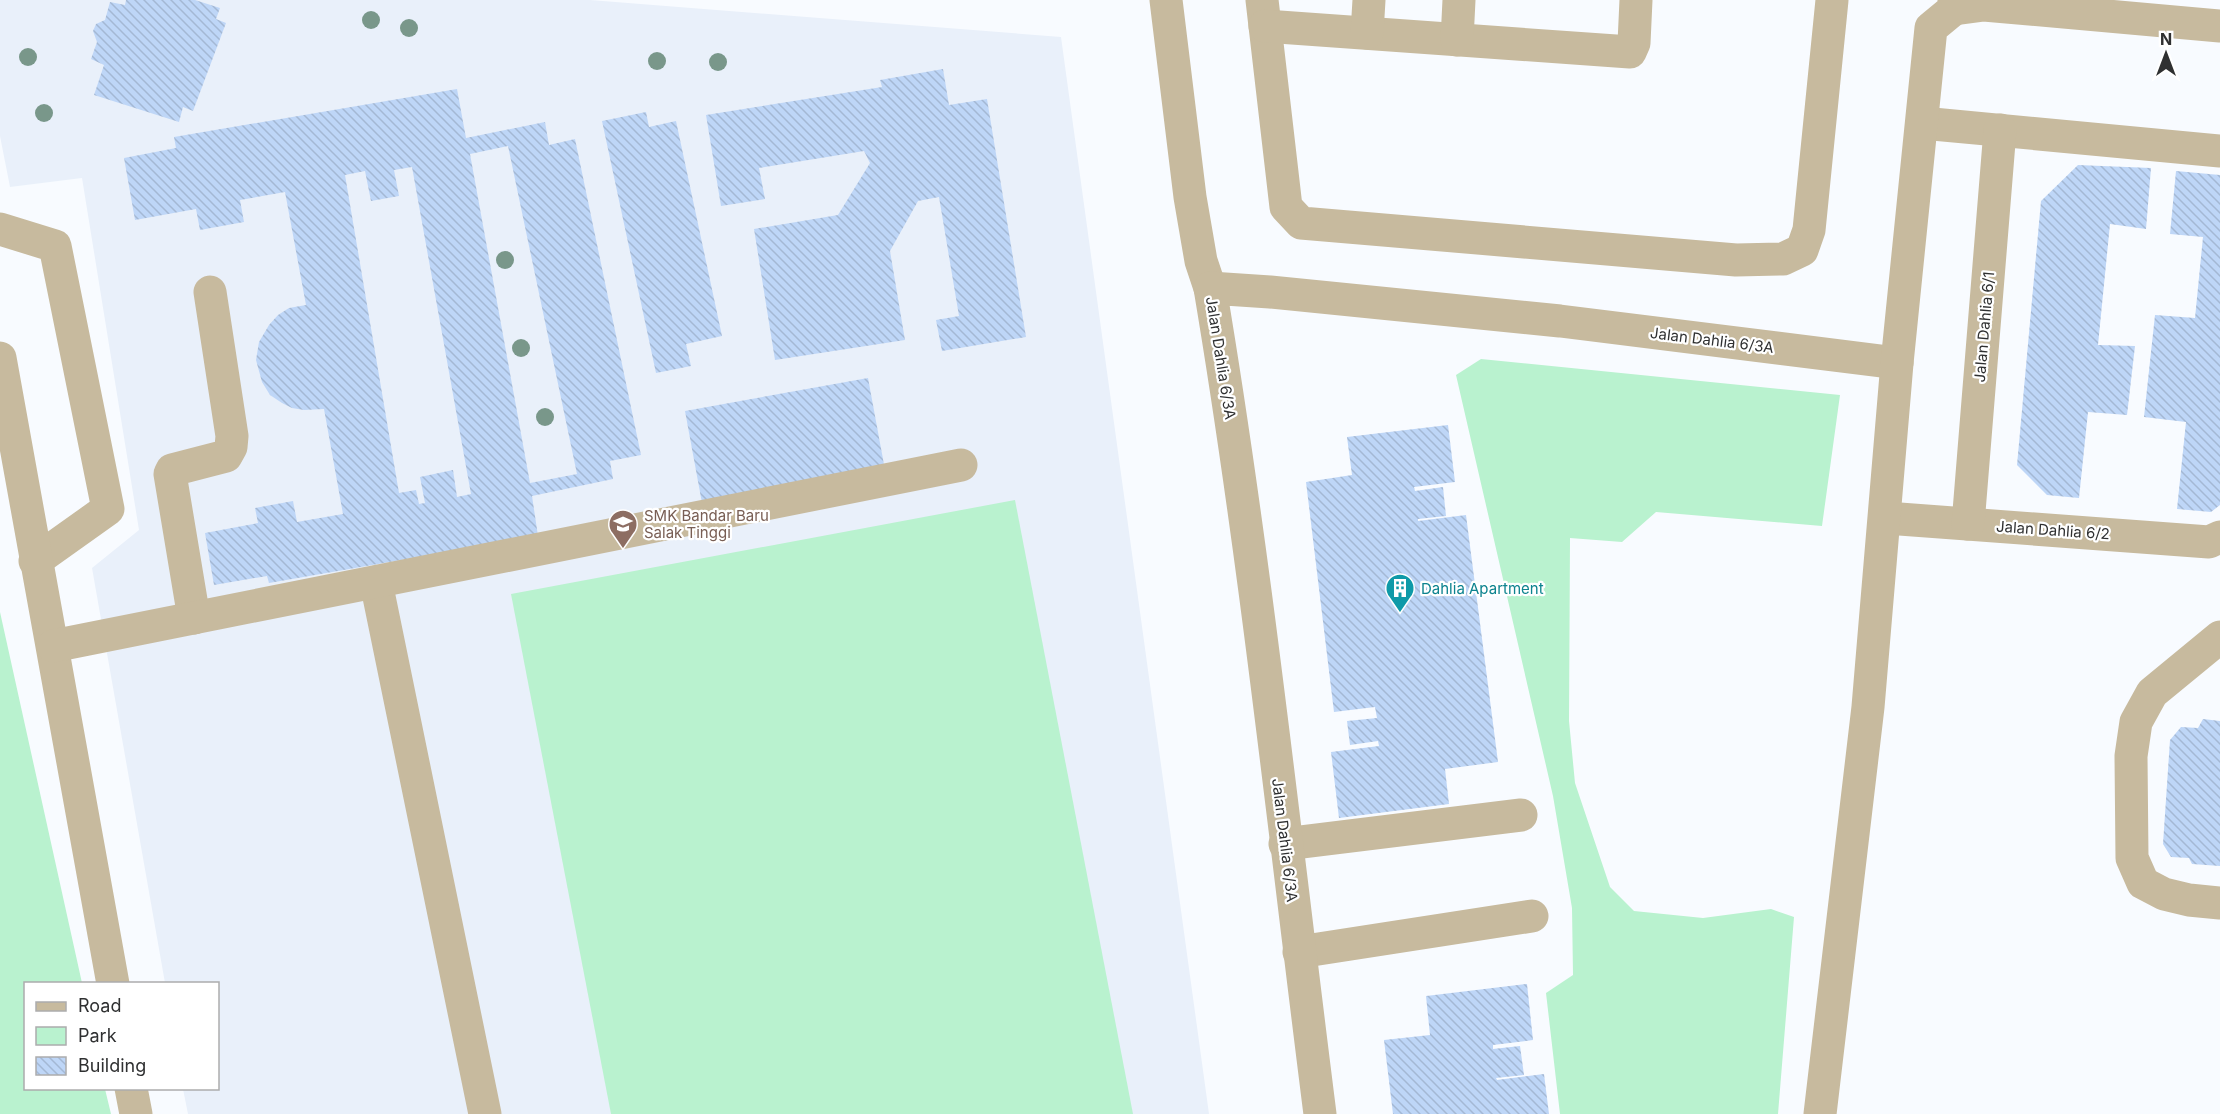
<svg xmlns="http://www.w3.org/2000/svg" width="2220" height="1114" viewBox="0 0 2220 1114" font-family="Inter,sans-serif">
	<defs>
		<pattern id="building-back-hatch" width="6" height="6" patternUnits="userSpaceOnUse" patternTransform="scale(1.5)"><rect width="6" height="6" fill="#bed6f7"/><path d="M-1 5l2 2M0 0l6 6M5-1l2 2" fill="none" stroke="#a4b8d4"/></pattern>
	</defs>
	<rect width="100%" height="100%" fill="#f8fbff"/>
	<path fill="#e9f0fa" d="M0 0H590L1061 37 1209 1114H188L183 1089 218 1088V984L165 983 92 568 139 530 82 178 10 187 0 136Z"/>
	<g fill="#b9f2cf">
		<path d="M1481 359 1840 395 1822 526 1656 512 1622 542 1570 538 1569 721 1575 783 1610 887 1634 911 1703 918 1771 909 1794 917 1778 1114H1560L1546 993 1573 975 1572 908 1553 796 1456 375Z"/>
		<path d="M1015 500 1133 1114H611L511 594Z"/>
		<path d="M0 612 82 983 26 984V1088L105 1089 111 1114H0Z"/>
	</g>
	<g fill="url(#building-back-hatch)" fill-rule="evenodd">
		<path d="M126 0H195L220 8 216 19 226 23 193 111 183 107 179 122 94 95 104 65 91 59 97 42 93 31 96 24 105 20 110 2 125 5Z"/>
		<path d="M943 69 949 105 987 99 1026 337 942 351 936 320 959 316 939 197 918 201 890 251 905 340 775 360 754 229 838 215 870 163 864 151 759 168 765 199 721 206 706 115 882 87 880 80Z"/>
		<path d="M457 89 466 138 545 122 549 145 575 139 641 455 610 461 613 479 532 496 538 536 269 583 267 576 214 585 205 533 258 523 255 508 293 501 297 522 343 514 324 409 304 410 292 408 282 403 270 395 262 382 256 360 259 342 269 325 278 315 289 308 306 305 285 192 240 200 244 222 200 230 196 209 135 220 124 158 176 148 174 137ZM508 146 577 474 530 483 470 154ZM412 167 471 494 457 497 453 470 420 477 425 503 419 504 416 490 399 493 345 175 365 171 371 201 399 196 394 170Z"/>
		<path d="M646 112 649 127 676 121 722 336 686 344 691 366 656 373 602 121Z"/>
		<path d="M2078 165 2151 168 2146 229 2110 224 2098 345 2135 346 2127 415 2088 412 2079 498 2047 495 2017 465 2041 201Z"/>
		<path d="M2176 171 2220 175V505L2211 512 2177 509 2186 422 2144 417 2155 315 2195 318 2203 237 2170 234Z"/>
		<path d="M868 378 885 470 702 503 685 411Z"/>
		<path d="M1448 425 1455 482 1414 487 1415 491 1443 487 1446 516 1418 519V521L1466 515 1498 762 1445 769 1449 804 1339 818 1331 752 1379 746 1378 741 1350 745 1347 721 1377 718 1375 707 1334 712 1306 482 1352 475 1347 437Z"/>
		<path d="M2203 719 2220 721V866L2192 864 2189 858 2171 857 2163 844 2170 740 2181 727 2198 728Z"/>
		<path d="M1527 984 1533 1040 1493 1045V1049L1520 1046 1524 1075 1496 1078 1497 1080 1544 1074 1549 1114H1393L1384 1040 1430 1035 1426 996Z"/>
	</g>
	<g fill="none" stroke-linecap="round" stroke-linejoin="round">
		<g stroke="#c7ba9e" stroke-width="33">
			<path d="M1166 0 1190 197 1201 261 1210 288"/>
			<path d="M1262 0 1286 207 1301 223 1736 260 1783 259 1802 250 1809 230 1832 0"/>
			<path d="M1954 9 1984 5 2220 26"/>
			<path d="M1265 26 1630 52 1634 43 1636 0"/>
			<path d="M1367 33 1369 0"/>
			<path d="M1457 40 1459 0"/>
			<path d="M1922 123 2220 151"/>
			<path d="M0 229 55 246 108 509 35 561"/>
			<path d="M0 358 113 984"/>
			<path d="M1886 518 2209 542 2220 537"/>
			<path d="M1968 524 2000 130"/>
			<path d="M376 582 485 1114"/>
			<path d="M194 618 170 474 172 470 226 456 231 447 232 436 210 292"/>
			<path d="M2220 637 2152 693 2136 722 2131 756 2132 858 2143 883 2164 894 2189 900 2220 903"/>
			<path d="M53 646 961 465"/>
			<path d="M1285 844 1521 815"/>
			<path d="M1299 952 1532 916"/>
			<path d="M131 1088 136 1114"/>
			<path d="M1320 1114C1285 839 1256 562 1210 288L1270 292 1560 321 1897 363"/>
			<path d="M1820 1114 1868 707 1897 363 1931 28 1954 9V0"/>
		</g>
	</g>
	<g fill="#79978a">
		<circle cx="371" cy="20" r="9"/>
		<circle cx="409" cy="28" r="9"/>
		<circle cx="28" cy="57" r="9"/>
		<circle cx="657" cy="61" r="9"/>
		<circle cx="718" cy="62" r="9"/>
		<circle cx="44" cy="113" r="9"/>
		<circle cx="505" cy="260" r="9"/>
		<circle cx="521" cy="348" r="9"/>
		<circle cx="545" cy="417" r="9"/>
	</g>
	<defs>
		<g id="school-pin" transform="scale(1.5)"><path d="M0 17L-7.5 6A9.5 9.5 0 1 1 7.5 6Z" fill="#8d6e63" stroke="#fff"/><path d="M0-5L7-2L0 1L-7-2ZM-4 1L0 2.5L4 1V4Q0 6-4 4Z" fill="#fff"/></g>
		<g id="building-pin" transform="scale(1.5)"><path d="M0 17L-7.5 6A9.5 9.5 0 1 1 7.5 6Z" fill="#0f9aa8" stroke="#fff"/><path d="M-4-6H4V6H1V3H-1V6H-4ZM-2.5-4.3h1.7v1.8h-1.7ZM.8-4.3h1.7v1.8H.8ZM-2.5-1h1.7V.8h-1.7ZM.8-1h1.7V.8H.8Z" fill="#fff"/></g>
	</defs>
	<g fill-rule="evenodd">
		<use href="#school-pin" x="623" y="524"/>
		<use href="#building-pin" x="1400" y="588"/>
	</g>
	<g text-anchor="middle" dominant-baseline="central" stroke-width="4.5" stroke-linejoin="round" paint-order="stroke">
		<g font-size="15" fill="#2f3031" stroke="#fff">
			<text transform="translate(1984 327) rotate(-85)">Jalan Dahlia 6/1</text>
			<text transform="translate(1712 340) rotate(7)">Jalan Dahlia 6/3A</text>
			<text transform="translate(1221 358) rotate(81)">Jalan Dahlia 6/3A</text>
			<text transform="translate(2053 530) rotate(4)">Jalan Dahlia 6/2</text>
			<text transform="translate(1285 840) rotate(83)">Jalan Dahlia 6/3A</text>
		</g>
		<g font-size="15" fill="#785e54" stroke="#fff" text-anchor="start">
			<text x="644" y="515">SMK Bandar Baru<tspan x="644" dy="17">Salak Tinggi</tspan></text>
		</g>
		<g font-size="15" fill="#0d838f" stroke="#fff" text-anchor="start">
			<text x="1421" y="588">Dahlia Apartment</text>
		</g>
	</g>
	<rect x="24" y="982" width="195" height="108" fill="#ffffff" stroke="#acacad" stroke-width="1.5"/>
	<rect x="36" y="1002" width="30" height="9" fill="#c7ba9e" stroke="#acacad" stroke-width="1.5"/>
	<text x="78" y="1012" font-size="18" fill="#2f3031">Road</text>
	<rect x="36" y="1027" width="30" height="18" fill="#b9f2cf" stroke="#acacad" stroke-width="1.5"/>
	<text x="78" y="1042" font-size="18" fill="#2f3031">Park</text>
	<rect x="36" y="1057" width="30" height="18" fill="url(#building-back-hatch)" stroke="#acacad" stroke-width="1.5"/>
	<text x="78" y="1072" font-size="18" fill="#2f3031">Building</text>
	<g transform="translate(2166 54)" stroke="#ffffff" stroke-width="4.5" paint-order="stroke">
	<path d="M0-4.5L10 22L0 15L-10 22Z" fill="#2f3031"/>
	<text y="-9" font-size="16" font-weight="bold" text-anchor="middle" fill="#2f3031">N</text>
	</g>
</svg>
